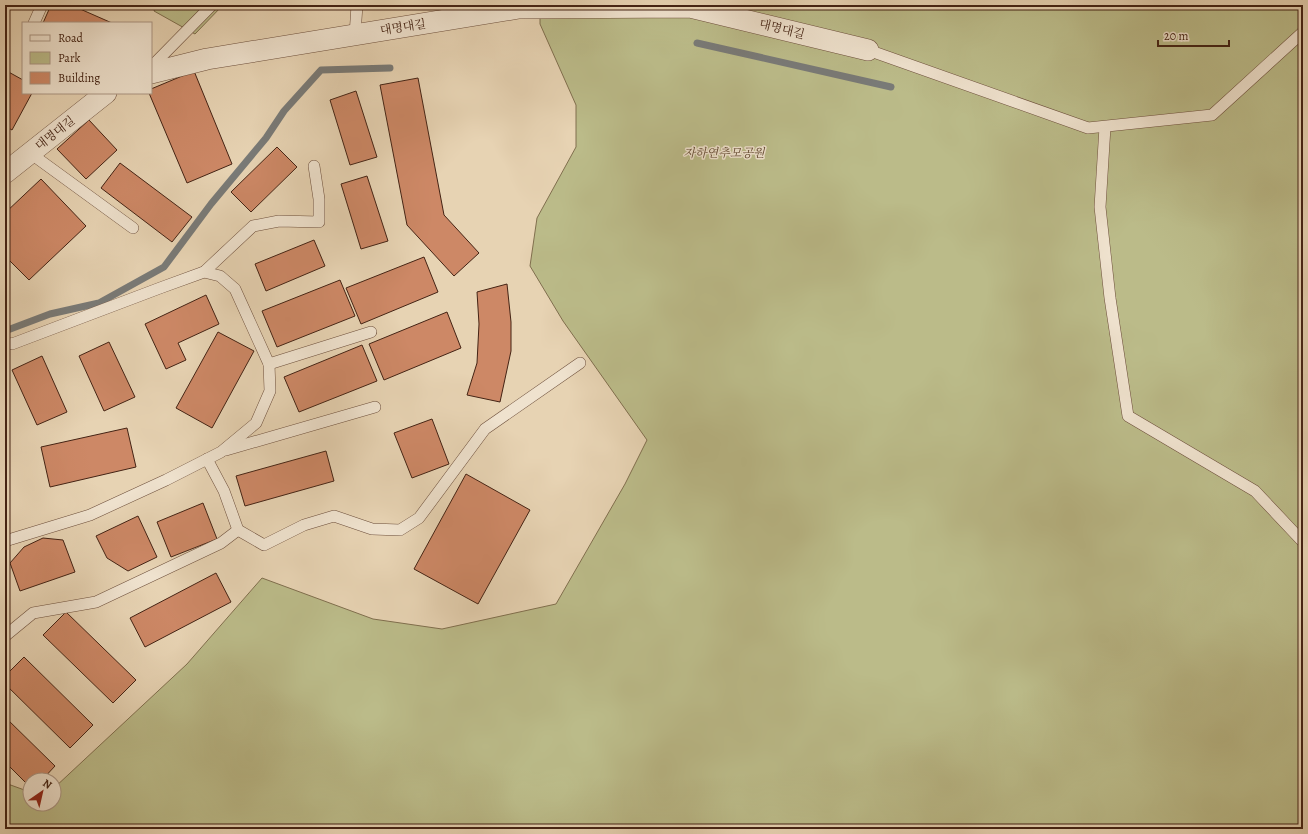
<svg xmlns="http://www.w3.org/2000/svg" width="1308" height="834" viewBox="0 0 1308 834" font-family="Alegreya,'Noto Serif KR',serif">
	<rect width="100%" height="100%" fill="#e7d3b3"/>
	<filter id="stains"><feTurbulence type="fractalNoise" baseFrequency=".005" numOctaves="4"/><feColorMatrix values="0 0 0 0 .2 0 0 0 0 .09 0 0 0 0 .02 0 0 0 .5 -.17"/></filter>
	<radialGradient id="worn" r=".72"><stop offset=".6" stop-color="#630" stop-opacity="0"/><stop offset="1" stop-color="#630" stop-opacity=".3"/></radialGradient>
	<g fill="#bbbb89" stroke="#806f4e">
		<path d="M156 5H223L195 34 154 11Z"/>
		<path d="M540 5H1303V829H5V783L30 792V804H54V788L187 664 262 578 373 619 442 629 556 604 625 484 647 440 563 321 530 266 537 218 576 147V105L540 24Z"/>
	</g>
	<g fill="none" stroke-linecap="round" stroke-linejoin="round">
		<g stroke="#797a77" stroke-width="7">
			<path d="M697 43 891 87"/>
			<path d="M5 331 50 314 99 303 164 267 211 204 266 138 284 111 321 70 390 68"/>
		</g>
	</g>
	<g fill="#cd8866" stroke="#442314">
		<path d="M51 5H71L112 23H43Z"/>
		<path d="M5 70 23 80V93H32L12 130 5 126Z"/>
		<path d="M194 71 232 164 187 183 149 93H151V89Z"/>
		<path d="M418 78 444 215 479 253 454 276 407 225 380 85Z"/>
		<path d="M356 91 377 157 350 165 330 100Z"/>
		<path d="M89 120 117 150 86 179 57 149Z"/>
		<path d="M277 147 297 167 251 212 231 192Z"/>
		<path d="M120 163 192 217 172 242 101 188Z"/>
		<path d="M367 176 388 241 361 249 341 184Z"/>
		<path d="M41 179 86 226 29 280 5 256V213Z"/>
		<path d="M314 240 325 266 266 291 255 264Z"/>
		<path d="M424 257 438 292 361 324 346 288Z"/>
		<path d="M340 280 355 316 277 347 262 311Z"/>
		<path d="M507 284 511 322V351L500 402 467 395 477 363 479 324 477 292Z"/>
		<path d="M206 295 219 324 178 343 186 360 166 369 145 324Z"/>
		<path d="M447 312 461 348 384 380 369 344Z"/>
		<path d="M218 332 254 351 212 428 176 408Z"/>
		<path d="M109 342 135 397 104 411 79 356Z"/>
		<path d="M362 345 377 381 299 412 284 377Z"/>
		<path d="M42 356 67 412 37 425 12 370Z"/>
		<path d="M432 419 449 464 412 478 394 433Z"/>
		<path d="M127 428 136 467 50 487 41 447Z"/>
		<path d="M326 451 334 481 245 506 236 476Z"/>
		<path d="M466 474 530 510 478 604 414 569Z"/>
		<path d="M203 503 217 539 171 557 157 522Z"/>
		<path d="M138 516 157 557 128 571 107 558 96 536Z"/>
		<path d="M43 538 63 540 75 572 20 591 10 563 24 547Z"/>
		<path d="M216 573 231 602 145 647 130 618Z"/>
		<path d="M66 612 136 680 113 703 43 635Z"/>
		<path d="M24 657 93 725 70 748 5 684V676Z"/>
		<path d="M5 717 55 766 42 780H30V787L5 762Z"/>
	</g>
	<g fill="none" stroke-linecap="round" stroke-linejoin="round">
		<g stroke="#6d4f3c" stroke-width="12">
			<g id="lane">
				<path d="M34 23 42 5"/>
				<path d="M355 35 357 5"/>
				<path d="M868 50 1088 128 1212 115 1303 32"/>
				<path d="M151 67 212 5"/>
				<path d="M1105 127 1100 207 1110 298 1128 416 1255 491 1303 542"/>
				<path d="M30 153 133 228"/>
				<path d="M204 272 253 226 279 221 319 222V199L314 166"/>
				<path d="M5 343 12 344 160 288 204 272 220 276 235 289 269 364 270 391 256 423 221 452 166 480 90 515 5 541"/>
				<path d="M269 364 371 332"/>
				<path d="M226 450 375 407"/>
				<path d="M207 459 224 491 238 530 264 545 304 525 334 516 372 529 400 530 419 518 485 429 580 363"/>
				<path d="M5 636 33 613 96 602 221 543 238 530"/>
			</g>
		</g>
		<g stroke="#6d4f3c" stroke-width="22">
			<g id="street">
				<path d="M151 73 207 59 519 8 690 7 868 50"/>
				<path d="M5 173 106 93"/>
			</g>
		</g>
		<use href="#lane" stroke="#efe2ce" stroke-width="11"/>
		<use href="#street" stroke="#efe2ce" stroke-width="21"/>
	</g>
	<g text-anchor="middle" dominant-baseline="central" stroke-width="3" stroke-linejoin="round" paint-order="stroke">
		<g font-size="12" fill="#442314" stroke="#efe2ce">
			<text transform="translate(403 27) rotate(-9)">대명대길</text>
			<text transform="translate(782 29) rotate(14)">대명대길</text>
			<text transform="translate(55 133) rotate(-38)">대명대길</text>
		</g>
		<g font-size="12" font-style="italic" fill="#624931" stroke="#efe2ce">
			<text x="724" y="153">자하연추모공원</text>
		</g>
	</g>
	<rect width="1308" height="834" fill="none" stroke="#e7d3b3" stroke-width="20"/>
	<rect x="6" y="6" width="1296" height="822" fill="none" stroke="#442314" stroke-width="2"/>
	<rect x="10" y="10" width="1288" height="814" fill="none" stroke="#442314"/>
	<rect x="22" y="22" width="130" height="72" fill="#efe2ce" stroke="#ab9684"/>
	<rect x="30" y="35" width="20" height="6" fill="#efe2ce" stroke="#ab9684"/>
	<text x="58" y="42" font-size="12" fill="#442314">Road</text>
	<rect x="30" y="52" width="20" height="12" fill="#bbbb89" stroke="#ab9684"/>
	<text x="58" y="62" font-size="12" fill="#442314">Park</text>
	<rect x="30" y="72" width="20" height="12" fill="#cd8866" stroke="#ab9684"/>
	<text x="58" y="82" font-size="12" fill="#442314">Building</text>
	<g transform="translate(42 792) rotate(34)"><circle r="19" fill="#efe2ce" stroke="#ab9684"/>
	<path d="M0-3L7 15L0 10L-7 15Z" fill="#8f2418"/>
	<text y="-6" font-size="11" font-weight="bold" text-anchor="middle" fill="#442314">N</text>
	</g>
	<path d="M1158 40v6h71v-6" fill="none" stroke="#442314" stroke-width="2"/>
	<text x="1164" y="40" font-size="12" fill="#442314" stroke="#efe2ce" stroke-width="3" paint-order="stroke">20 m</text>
	<rect width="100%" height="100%" filter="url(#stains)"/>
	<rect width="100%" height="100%" fill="url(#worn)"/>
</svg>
